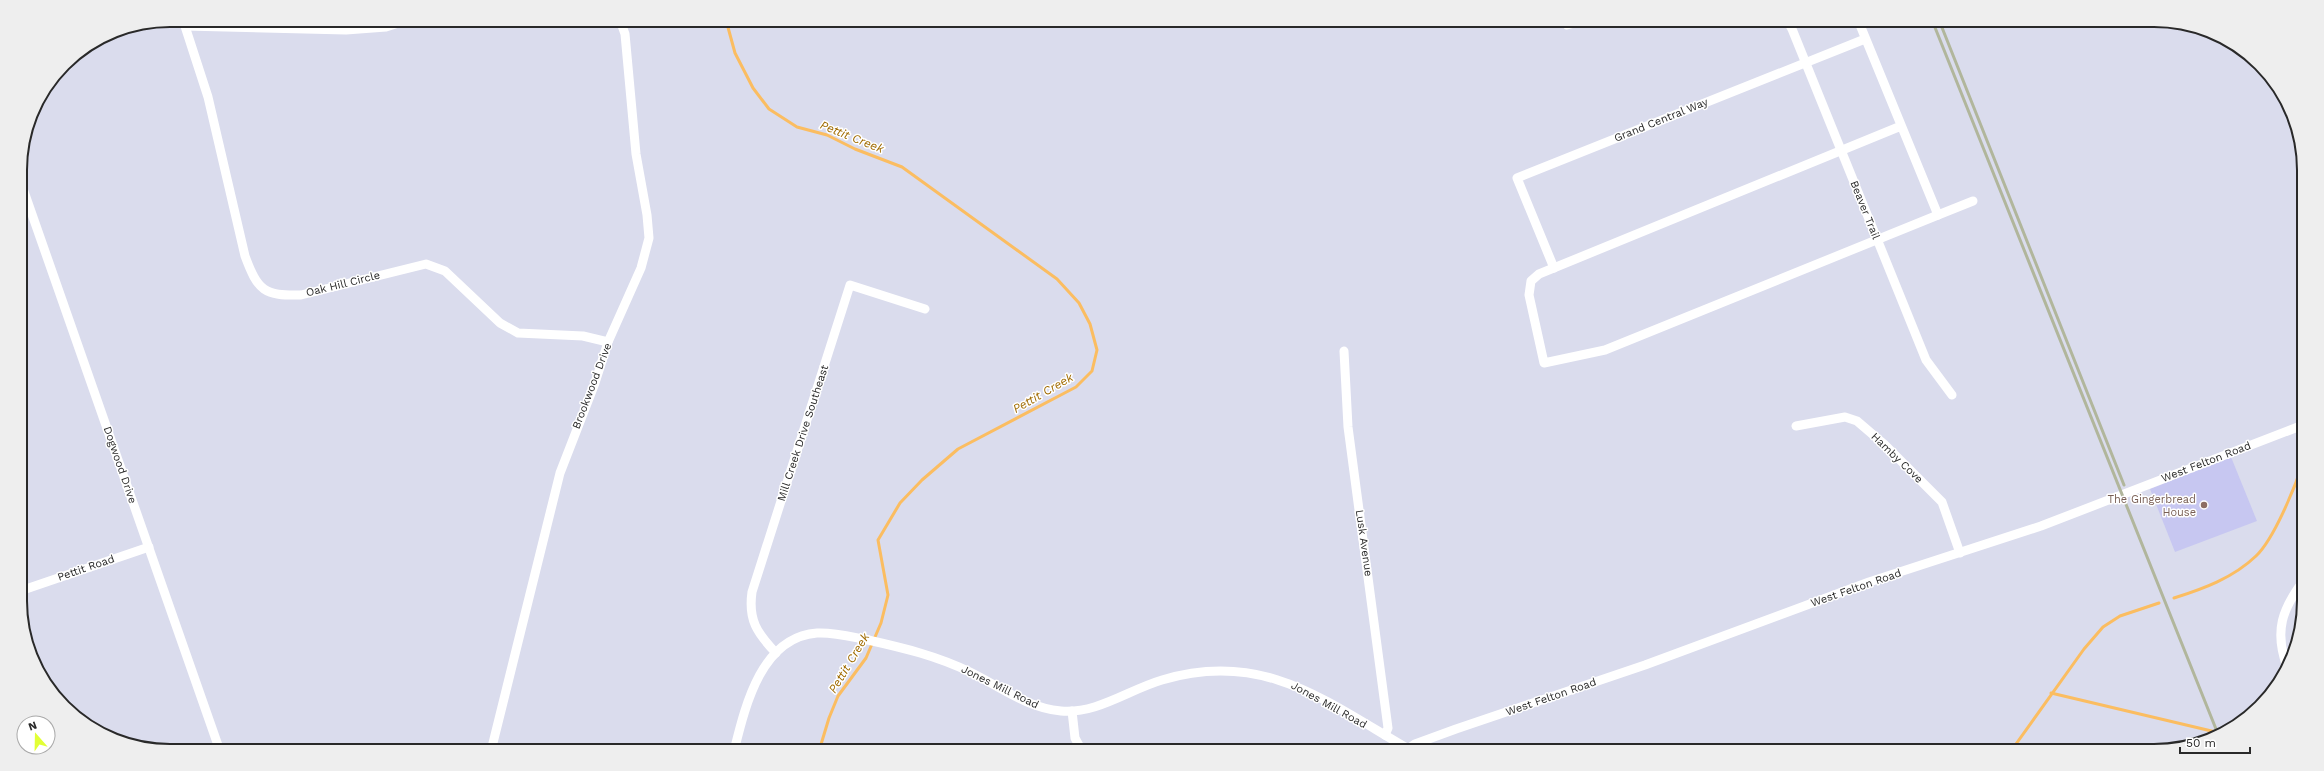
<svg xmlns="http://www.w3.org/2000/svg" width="2324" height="771" viewBox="0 0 2324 771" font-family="'Work Sans',sans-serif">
	<rect width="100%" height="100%" fill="#dadced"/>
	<path fill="#c7c7f1" d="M2231 457 2257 521 2175 552 2150 489Z"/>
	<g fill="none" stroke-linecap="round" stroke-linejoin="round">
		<g stroke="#fbbd61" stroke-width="3">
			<path d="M726 20 735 53 753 88 769 109 797 127 827 135 855 149 902 167 1057 279 1079 303 1090 324 1097 350 1092 371 1076 387 958 449 922 480 900 503 878 540 888 595 881 623 866 658 838 696 829 718 819 751"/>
			<path d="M2302 348 2301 376 2303 386"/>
			<path d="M2301 418 2303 409"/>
			<path d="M2174 598C2203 589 2233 578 2256 556 2274 539 2295 487 2303 463"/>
			<path d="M2051 693 2220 733"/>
			<path d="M2011 751 2084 649 2103 627 2120 616 2159 603"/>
		</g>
		<g stroke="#fff" stroke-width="9">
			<path d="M183 20 208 97 245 256C258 291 264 296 301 295L426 264 445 271 500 323 518 333 583 336 608 342"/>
			<path d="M1787 20 1792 29 1926 360 1952 395"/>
			<path d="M1858 20 1938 215 1605 350 1544 363 1529 295 1531 281 1539 274 1901 126"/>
			<path d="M1567 25 1586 20"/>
			<path d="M185 26 346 30 386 27 408 20"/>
			<path d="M20 180 220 751"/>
			<path d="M1938 215 1973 201"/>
			<path d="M1554 268 1517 178 1865 39"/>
			<path d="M1344 351 1348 427 1388 728 1385 735"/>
			<path d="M1796 426 1845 417 1857 421 1885 445 1942 502 1960 553"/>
			<path d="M23 590 149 547"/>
			<path d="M776 653C757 633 748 620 752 592L850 285 925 309"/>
			<path d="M2287 667C2274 631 2282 609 2304 580"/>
			<path d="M1072 711 1075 738 1082 751"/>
			<path d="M1408 749 1415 744 1456 729 1645 665 1869 582 2041 526 2303 425"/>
			<path d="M491 751 560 473 595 383 608 342 641 268 649 238 647 215 636 154 625 34 620 20"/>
			<path d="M734 751C745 707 761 637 817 633 834 632 852 637 868 640 904 648 937 656 970 672 999 686 1027 708 1061 711 1097 714 1128 690 1162 680 1265 649 1328 703 1412 751"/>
		</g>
		<g stroke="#b1b69c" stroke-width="3">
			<path d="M1932 20 2218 734"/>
			<path d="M1939 20 2124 485"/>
		</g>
	</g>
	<circle fill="#8d6e63" stroke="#fff" stroke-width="1.5" cx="2204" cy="505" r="4"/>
	<g text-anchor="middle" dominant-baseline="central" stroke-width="3" stroke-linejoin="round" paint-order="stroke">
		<g font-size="11" fill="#292929" stroke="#fff">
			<text transform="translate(1661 120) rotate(-22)">Grand Central Way</text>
			<text transform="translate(1865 210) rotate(68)">Beaver Trail</text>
			<text transform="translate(343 284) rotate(-14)">Oak Hill Circle</text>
			<text transform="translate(592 386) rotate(-69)">Brookwood Drive</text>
			<text transform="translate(803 433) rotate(-72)">Mill Creek Drive Southeast</text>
			<text transform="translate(1897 458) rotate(44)">Hamby Cove</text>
			<text transform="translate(2206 462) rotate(-21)">West Felton Road</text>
			<text transform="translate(120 465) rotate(71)">Dogwood Drive</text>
			<text transform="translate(1364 543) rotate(82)">Lusk Avenue</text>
			<text transform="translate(86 568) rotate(-19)">Pettit Road</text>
			<text transform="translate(1856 588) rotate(-19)">West Felton Road</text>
			<text transform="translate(1000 687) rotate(26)">Jones Mill Road</text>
			<text transform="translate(1551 697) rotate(-19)">West Felton Road</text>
			<text transform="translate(1329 705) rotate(29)">Jones Mill Road</text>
		</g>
		<g font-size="11" fill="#785e54" stroke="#fff" text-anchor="end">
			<text x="2196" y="499">The Gingerbread<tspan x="2196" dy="13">House</tspan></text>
		</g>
		<g font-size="12" font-style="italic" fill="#a06b01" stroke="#fff">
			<text transform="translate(852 137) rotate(22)">Pettit Creek</text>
			<text transform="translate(1043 393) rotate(-30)">Pettit Creek</text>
			<text transform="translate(849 663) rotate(-59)">Pettit Creek</text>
		</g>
	</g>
	<path d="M0 0H2324V771H0ZM170 27H2154A143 143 0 0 1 2297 170V601A143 143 0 0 1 2154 744H170A143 143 0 0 1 27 601V170A143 143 0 0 1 170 27Z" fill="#eee" fill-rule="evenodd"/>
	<path fill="none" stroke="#292929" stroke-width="2" d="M170 27H2154A143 143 0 0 1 2297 170V601A143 143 0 0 1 2154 744H170A143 143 0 0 1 27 601V170A143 143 0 0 1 170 27Z"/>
	<g transform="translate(36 735) rotate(340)"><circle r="19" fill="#ffffff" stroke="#a9a9a9"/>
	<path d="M0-3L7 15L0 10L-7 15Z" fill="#e2ff35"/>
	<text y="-6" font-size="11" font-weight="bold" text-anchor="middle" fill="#292929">N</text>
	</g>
	<path d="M2180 747v6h70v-6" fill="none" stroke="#292929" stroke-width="2"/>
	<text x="2186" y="747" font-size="12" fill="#292929" stroke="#ffffff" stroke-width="3" paint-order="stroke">50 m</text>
</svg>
